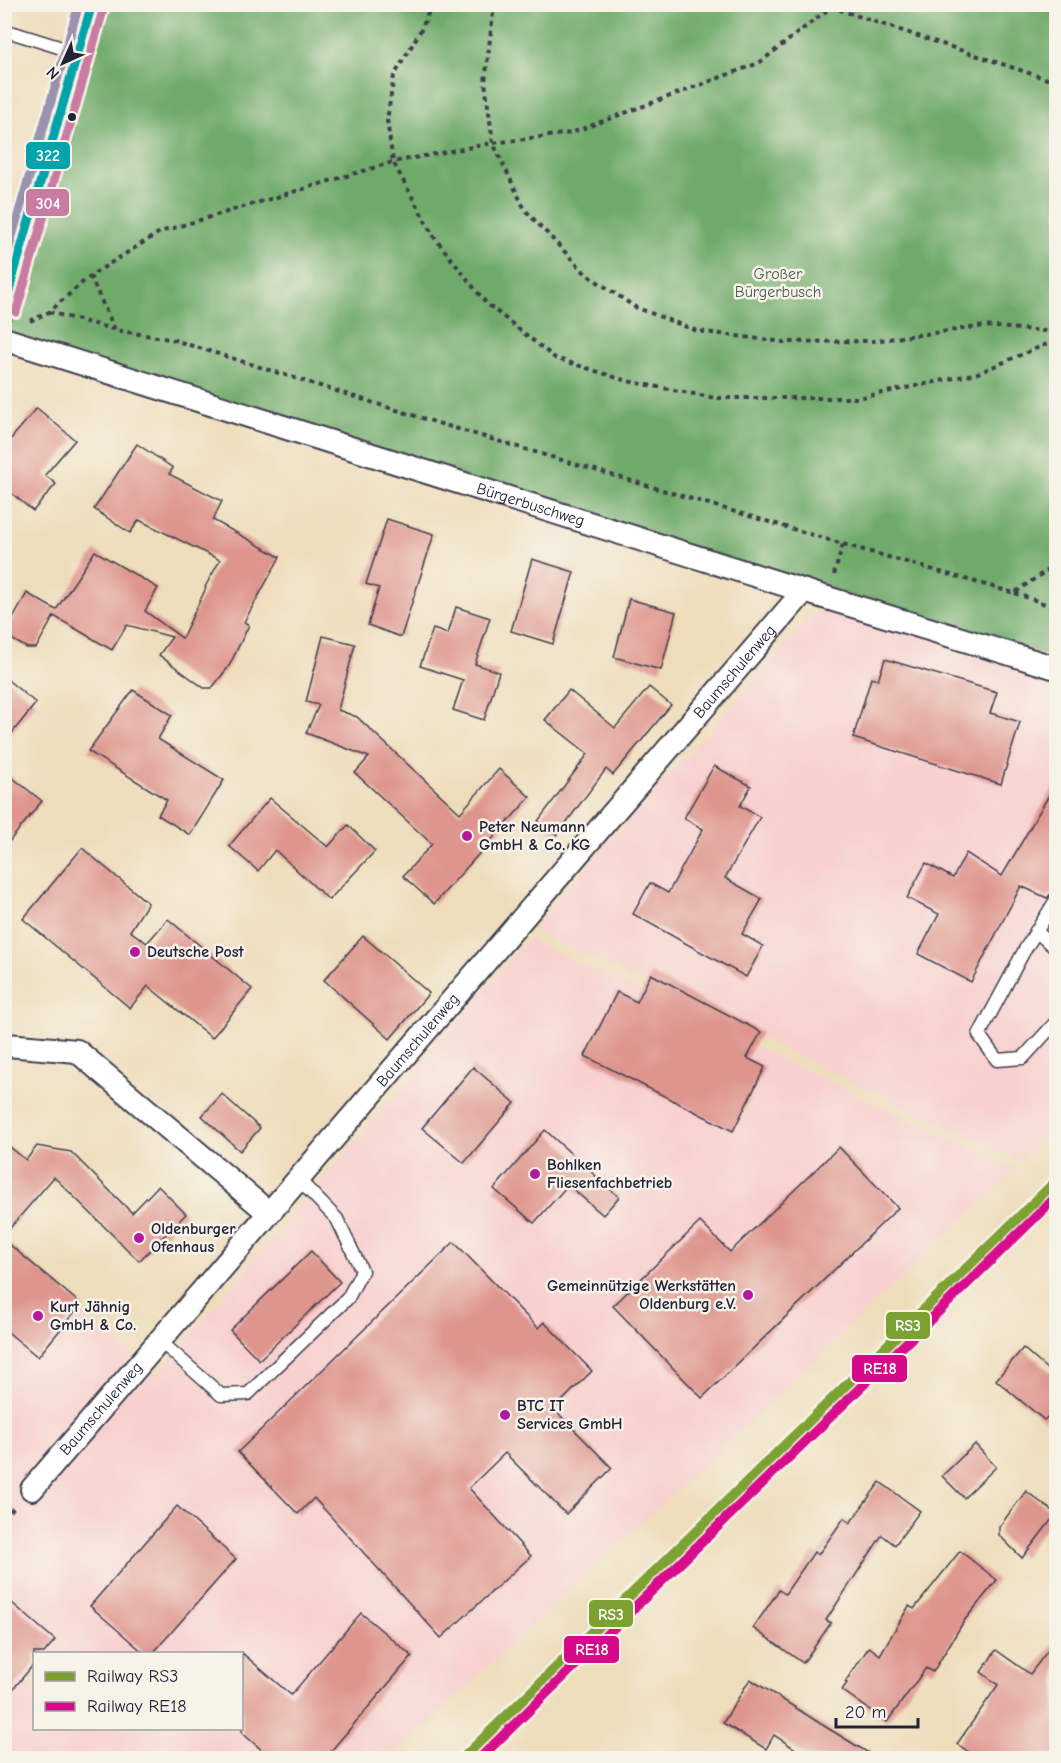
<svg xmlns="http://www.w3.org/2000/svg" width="1061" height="1763" viewBox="0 0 1061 1763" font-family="'Comic Neue',sans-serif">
	<rect width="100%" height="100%" fill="#f7f3e8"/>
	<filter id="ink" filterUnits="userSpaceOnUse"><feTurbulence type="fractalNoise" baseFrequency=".0167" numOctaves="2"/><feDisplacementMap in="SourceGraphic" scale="12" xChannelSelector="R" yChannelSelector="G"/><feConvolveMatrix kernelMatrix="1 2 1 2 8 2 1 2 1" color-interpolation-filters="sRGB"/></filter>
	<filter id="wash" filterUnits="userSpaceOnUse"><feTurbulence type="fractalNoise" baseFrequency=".008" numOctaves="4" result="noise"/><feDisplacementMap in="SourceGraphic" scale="24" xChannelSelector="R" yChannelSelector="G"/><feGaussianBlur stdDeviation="1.35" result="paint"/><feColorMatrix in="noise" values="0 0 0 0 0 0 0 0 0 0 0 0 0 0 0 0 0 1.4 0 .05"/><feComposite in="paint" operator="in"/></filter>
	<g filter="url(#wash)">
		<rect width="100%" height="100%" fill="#edb"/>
		<g fill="#f7d0cf" fill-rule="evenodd">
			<path d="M828 598 1056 668V1123L1019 1161 531 929Z"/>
			<path d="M528 939 1016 1170 391 1758H5L4 1246 156 1375ZM34 1654H242V1728H34Z"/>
		</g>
		<path fill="#6faa6a" stroke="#486652" stroke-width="1.5" d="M92 5H1056V658L5 339 4 309Z"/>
		<g id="blocks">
			<g fill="#de958d">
				<path d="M37 408 75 440 45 475 56 484 33 511 4 487V447Z"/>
				<path d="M137 444 173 468 169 474 222 501 213 520 280 557 244 622 249 625 229 666 212 688H204L159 655 172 637 127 625 112 650 54 616 36 648H27L8 637V628L27 593 56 610 95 551 158 588 145 611 182 638 206 588 205 587 220 560 139 520 130 533 94 509Z"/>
				<path d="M387 519 434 534 401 637 368 625 379 588 366 584Z"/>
				<path d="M532 559 574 572 553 644 511 631Z"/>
				<path d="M629 599 676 612 661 670 614 657Z"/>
				<path d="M456 607 490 618 475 664 499 672 484 720 453 710 463 680 420 666 433 629 448 634Z"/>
				<path d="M323 636 355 644 338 710 357 717 460 813 499 769 530 797 434 904 403 876 432 844 355 773 369 757 306 733 319 705 306 702Z"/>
				<path d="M885 659 997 692 990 713 1020 722 1001 784 853 738 871 678 878 680Z"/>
				<path d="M4 677 36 703 4 743Z"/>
				<path d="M649 687 671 705 613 775 606 769 557 835 538 821 588 754 545 720 569 690 615 728Z"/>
				<path d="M133 690 172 715 158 739 224 780 190 835 158 815 167 800 88 751Z"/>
				<path d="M714 766 751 786 740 806 760 817 725 878 762 899 742 934 763 946 746 977 633 914 650 883 668 893 703 829 684 818Z"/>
				<path d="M4 771 42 801 4 848Z"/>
				<path d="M1056 783V892L1052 893 1047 898 1021 886 971 982 918 954 939 914 907 898 926 863 953 878 966 853 1002 876Z"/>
				<path d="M270 798 328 847 348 825 375 851 329 900 275 850 258 871 229 846Z"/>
				<path d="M82 848 148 903 130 931 147 943 168 919 252 989 212 1038 148 986 130 1008 23 919Z"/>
				<path d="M363 936 429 993 390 1039 324 980Z"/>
				<path d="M651 974 761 1032 747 1058 765 1067 733 1131 585 1056 617 992 637 1002Z"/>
				<path d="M473 1067 515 1103 464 1163 422 1128Z"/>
				<path d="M222 1094 260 1128 240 1151 202 1116Z"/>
				<path d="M545 1130 619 1197 603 1215 568 1185 534 1223 494 1189Z"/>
				<path d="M4 1142 26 1160 37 1146 71 1152 132 1213 158 1186 186 1214 139 1261 54 1177 4 1235Z"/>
				<path d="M839 1147 898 1208 702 1398 613 1306 700 1222 730 1252Z"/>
				<path d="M4 1240 81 1304 38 1357 4 1329Z"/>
				<path d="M454 1242 538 1328 544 1322 592 1371 554 1409 612 1468 566 1514 505 1453 469 1488 531 1556 441 1638 314 1498 298 1514 238 1452Z"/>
				<path d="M311 1251 340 1282 259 1360 230 1330Z"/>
				<path d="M1023 1348 1056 1377V1409L1044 1420 996 1380Z"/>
				<path d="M975 1444 996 1467 964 1498 942 1476Z"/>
				<path d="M880 1482 920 1511 895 1545 882 1535 826 1620 831 1623 803 1663 753 1628 779 1590 785 1594 814 1552 818 1555 844 1518 850 1523Z"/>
				<path d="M1026 1491 1056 1514 1022 1558 999 1535V1527Z"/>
				<path d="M177 1506 236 1559 153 1653H144L90 1606Z"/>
				<path d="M960 1551 997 1580 964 1621 933 1672 926 1668 887 1722 842 1690 847 1683 845 1682 869 1647 880 1655 909 1606 914 1609Z"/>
				<path d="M4 1596 55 1640 44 1653H34V1664L4 1700Z"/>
				<path d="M361 1613 412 1656 325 1758H271L242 1733V1653L291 1695Z"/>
				<path d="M1056 1640V1758H978L957 1744 998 1685 981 1672 996 1650 1030 1674Z"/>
				<path d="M750 1679 829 1729 877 1758H809L774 1735 766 1749 723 1723Z"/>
			</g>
		</g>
	</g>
	<g filter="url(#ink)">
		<use href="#blocks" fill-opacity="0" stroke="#413e4e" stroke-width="1.5"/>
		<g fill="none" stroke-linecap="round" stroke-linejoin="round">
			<g stroke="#413e4e" stroke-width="15">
				<g id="service">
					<path d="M4 30 78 53"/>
					<path d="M1056 900 1024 951 979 1035 997 1060 1023 1058 1056 1022"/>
					<path d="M1036 931 1056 949"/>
					<path d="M4 1029 7 1045"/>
					<path d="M160 1341 221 1395 248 1394 348 1298 362 1271 337 1219 298 1179"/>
				</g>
			</g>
			<g stroke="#413e4e" stroke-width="26">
				<g id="minor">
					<path d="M4 309 92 4"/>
					<path id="s1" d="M4 339 814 594 1056 668"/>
					<path d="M7 1045 77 1051 269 1213"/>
					<path id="s2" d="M32 1489 804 591"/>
				</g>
			</g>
			<g stroke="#413e4e" stroke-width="4" stroke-dasharray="4.5 4.5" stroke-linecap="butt">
				<path d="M432 4 422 28 394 76 387 120 393 162 434 237 486 303 555 358 627 381 715 398H858L978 373 1056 340"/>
				<path d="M494 4 485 82 493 143 525 210 586 274 635 307 697 331 784 342 873 341 985 326 1056 332"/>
				<path d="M822 4 1056 82"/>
				<path d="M90 276 115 330"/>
				<path d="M49 312 116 330 174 340 441 424 843 544 1014 593 1056 564"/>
				<path d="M30 321 49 312 90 276 160 232 393 162 493 143 571 133 759 63 835 4"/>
				<path d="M834 575 843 544"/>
				<path d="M1015 593 1056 608"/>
				<path d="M4 1518 16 1505"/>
			</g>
			<use href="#service" stroke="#fff" stroke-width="12"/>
			<use href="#minor" stroke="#fff" stroke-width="22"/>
			<g stroke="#f7f3e8" stroke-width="14">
				<path id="bus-1" d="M4 307 92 4"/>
			</g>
			<g stroke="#f7f3e8" stroke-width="14">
				<path id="bus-2" d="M16 312 104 7"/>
			</g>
			<g stroke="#f7f3e8" stroke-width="14">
				<path id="bus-3" d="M4 264 79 4"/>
			</g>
			<use href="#bus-1" stroke="#02a3aa" stroke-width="9"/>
			<use href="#bus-2" stroke="#c97ca2" stroke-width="9"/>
			<use href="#bus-3" stroke="#9b92b0" stroke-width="9"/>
			<g stroke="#f7f3e8" stroke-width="15">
				<path id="rail-1" d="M463 1758 1056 1181"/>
			</g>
			<g stroke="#f7f3e8" stroke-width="15">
				<path id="rail-2" d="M480 1758 1056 1197"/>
			</g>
			<use href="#rail-1" stroke="#7da131" stroke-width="10"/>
			<use href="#rail-2" stroke="#d7098b" stroke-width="10"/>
		</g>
	</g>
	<circle fill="#22223b" stroke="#f7f3e8" stroke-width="2" cx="72" cy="117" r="5"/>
	<g fill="#b5179e" stroke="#f7f3e8" stroke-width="2">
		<circle cx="467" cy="836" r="6"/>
		<circle cx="135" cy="952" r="6"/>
		<circle cx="535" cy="1174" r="6"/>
		<circle cx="139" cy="1238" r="6"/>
		<circle cx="748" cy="1295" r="6"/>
		<circle cx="38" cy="1316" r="6"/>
		<circle cx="505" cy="1415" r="6"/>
	</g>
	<g text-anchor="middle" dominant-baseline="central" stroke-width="5" stroke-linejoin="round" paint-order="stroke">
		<g font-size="16" fill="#465b51" stroke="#f7f3e8">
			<text x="778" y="274">Großer<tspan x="778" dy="18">Bürgerbusch</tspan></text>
		</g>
		<g font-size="16" fill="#22223b" stroke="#f7f3e8">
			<text stroke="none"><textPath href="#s1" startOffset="552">Bürgerbuschweg</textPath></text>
			<text stroke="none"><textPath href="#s2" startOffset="1078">Baumschulenweg</textPath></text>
			<text stroke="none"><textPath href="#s2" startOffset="592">Baumschulenweg</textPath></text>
			<text stroke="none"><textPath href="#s2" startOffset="106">Baumschulenweg</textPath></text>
		</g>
		<g font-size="16" font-weight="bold" fill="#22223b" stroke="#f7f3e8" text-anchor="start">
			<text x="479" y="827">Peter Neumann<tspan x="479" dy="18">GmbH &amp; Co. KG</tspan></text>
			<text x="147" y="952">Deutsche Post</text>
			<text x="547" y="1165">Bohlken<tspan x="547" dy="18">Fliesenfachbetrieb</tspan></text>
			<text x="151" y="1229">Oldenburger<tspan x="151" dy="18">Ofenhaus</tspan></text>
			<text x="736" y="1286" text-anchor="end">Gemeinnützige Werkstätten<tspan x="736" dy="18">Oldenburg e.V.</tspan></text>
			<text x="50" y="1307">Kurt Jähnig<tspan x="50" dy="18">GmbH &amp; Co.</tspan></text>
			<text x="517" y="1406">BTC IT<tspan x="517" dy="18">Services GmbH</tspan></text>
		</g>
	</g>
	<g stroke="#f7f3e8" stroke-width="2">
		<rect x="25" y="141" width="46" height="29" rx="6" fill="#02a3aa"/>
		<rect x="25" y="188" width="45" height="29" rx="6" fill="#c97ca2"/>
		<rect x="885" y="1311" width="46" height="29" rx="6" fill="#7da131"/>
		<rect x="851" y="1354" width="57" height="29" rx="6" fill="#d7098b"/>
		<rect x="588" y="1599" width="46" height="29" rx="6" fill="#7da131"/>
		<rect x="563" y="1635" width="57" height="29" rx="6" fill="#d7098b"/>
	</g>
	<g font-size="16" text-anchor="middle" font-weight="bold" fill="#fff">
		<text x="48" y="161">322</text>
		<text x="48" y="209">304</text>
		<text x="908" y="1331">RS3</text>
		<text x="880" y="1374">RE18</text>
		<text x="611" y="1620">RS3</text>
		<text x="592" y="1655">RE18</text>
	</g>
	<rect width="1061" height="1763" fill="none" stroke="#f7f3e8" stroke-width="24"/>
	<rect x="33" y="1652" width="210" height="78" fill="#f7f3e8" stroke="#a29fa3" stroke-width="1.5"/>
	<rect x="45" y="1672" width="30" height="9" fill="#7da131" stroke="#a29fa3" stroke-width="1.5"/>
	<text x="87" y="1682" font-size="18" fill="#22223b">Railway RS3</text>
	<rect x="45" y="1702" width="30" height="9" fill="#d7098b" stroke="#a29fa3" stroke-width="1.5"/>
	<text x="87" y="1712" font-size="18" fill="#22223b">Railway RE18</text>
	<g transform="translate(63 63) rotate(225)" stroke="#f7f3e8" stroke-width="4.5" paint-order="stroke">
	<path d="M0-4.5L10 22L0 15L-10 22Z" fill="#22223b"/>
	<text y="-9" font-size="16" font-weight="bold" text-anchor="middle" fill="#22223b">N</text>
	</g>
	<path d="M836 1718v9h82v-9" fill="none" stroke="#22223b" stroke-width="3"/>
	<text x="845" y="1718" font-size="18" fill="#22223b" stroke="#f7f3e8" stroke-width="4.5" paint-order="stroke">20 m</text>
</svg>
